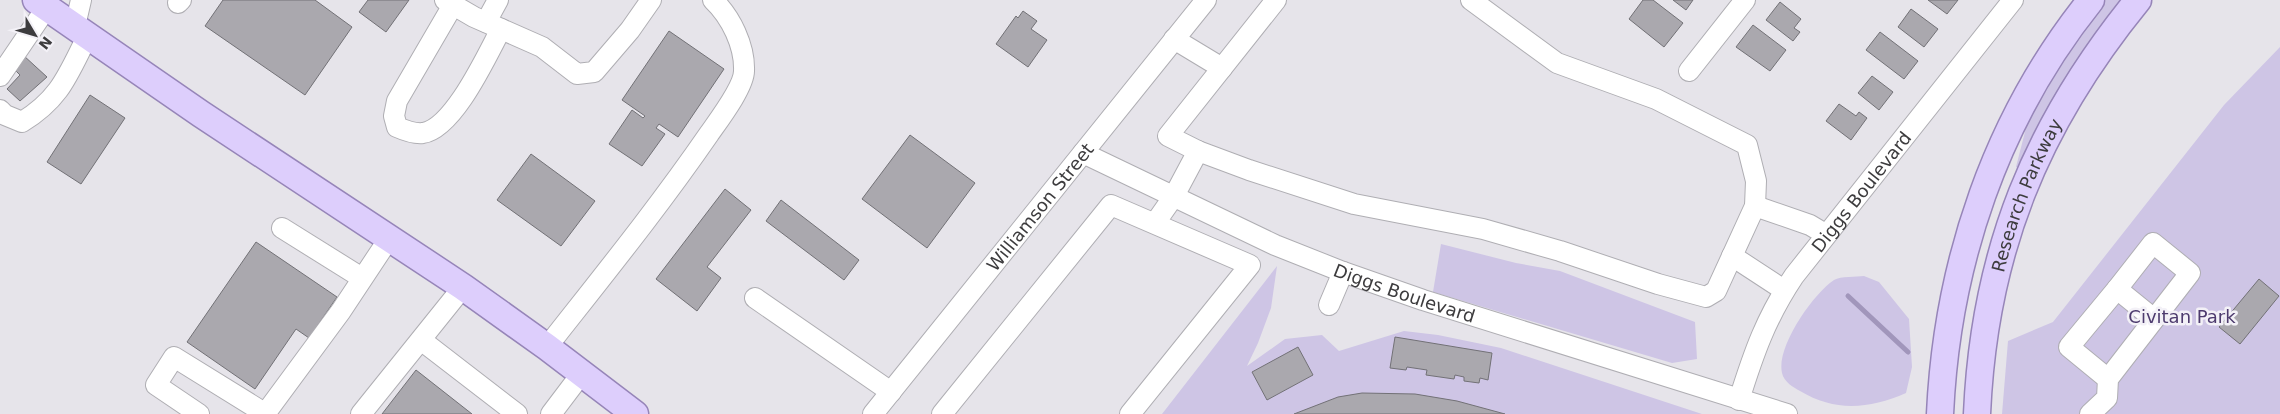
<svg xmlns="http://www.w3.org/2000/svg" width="2280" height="414" viewBox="0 0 2280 414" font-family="'DejaVu Sans',sans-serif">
	<rect width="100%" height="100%" fill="#e6e4ea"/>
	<g fill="#cec5e5">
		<path d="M2106 0H2128L2022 170 2016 167 2028 120 2060 64Z"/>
		<path d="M2280 47V414H2002L2008 341 2053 322 2224 105Z"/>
		<path d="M1441 244 1516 263 1560 271 1695 322 1697 359 1672 363 1433 292Z"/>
		<path d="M1277 266 1271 308 1258 343 1247 366 1285 339 1322 335 1339 351 1404 331 1438 335 1501 348 1702 414H1162Z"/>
		<path d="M1864 276 1879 282 1909 319 1912 367 1906 393C1869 409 1835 412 1800 391 1793 387 1784 382 1782 373 1776 347 1813 294 1834 280 1841 276 1856 277 1864 276Z"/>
	</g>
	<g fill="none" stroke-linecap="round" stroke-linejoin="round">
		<path stroke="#a196bb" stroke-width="5" d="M1848 296 1908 352"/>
	</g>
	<g fill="#aaa8ae" stroke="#727176">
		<path d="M223 0H315L352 27 305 95 205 26Z"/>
		<path d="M368 0H409L386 32 359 12Z"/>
		<path d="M1643 0H1653L1683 23 1664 47 1629 19Z"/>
		<path d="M1673 0H1693L1686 10Z"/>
		<path d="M1928 0H1958L1947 14Z"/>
		<path d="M1780 2 1801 19 1794 28 1800 32 1793 41 1766 20Z"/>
		<path d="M1911 9 1938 29 1924 47 1898 27Z"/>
		<path d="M1023 11 1037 21 1031 29 1047 40 1028 67 996 44 1016 16 1018 18Z"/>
		<path d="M1753 25 1786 50 1770 71 1736 47Z"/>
		<path d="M669 31 724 69 678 137 659 124 656 128 665 134 642 166 609 144 632 110 643 118 645 116 622 100Z"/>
		<path d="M1880 32 1918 61 1904 79 1866 50Z"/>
		<path d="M23 55 47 77 20 101 7 89 20 75 12 67Z"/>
		<path d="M1872 76 1893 92 1879 110 1858 93Z"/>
		<path d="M90 95 125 118 81 184 47 162Z"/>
		<path d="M1839 104 1856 116 1859 112 1867 118 1851 140 1826 121Z"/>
		<path d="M910 135 975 183 927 248 862 199Z"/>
		<path d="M531 154 595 201 561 246 497 200Z"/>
		<path d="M725 189 751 210 707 267 721 278 697 311 656 279Z"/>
		<path d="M781 200 859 260 844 280 766 221Z"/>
		<path d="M256 242 337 297 309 338 296 329 255 389 187 342Z"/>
		<path d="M2259 279 2279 296 2240 344 2219 327Z"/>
		<path d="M1395 337 1492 353 1488 380 1480 378 1479 383 1464 381V377L1455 375 1454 379 1426 375 1427 370 1407 367 1406 370 1390 368Z"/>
		<path d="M1298 347 1313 375 1267 400 1252 372Z"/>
		<path d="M416 370 472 414H382Z"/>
		<path d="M1362 393 1415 394 1457 401 1505 414H1294L1338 397Z"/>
	</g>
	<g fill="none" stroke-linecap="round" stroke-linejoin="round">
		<g stroke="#afaeb3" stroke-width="22">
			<g id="minor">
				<path d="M445 0 474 17 542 47 577 74 594 72 630 30 651 0"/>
				<path d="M1276 0 1168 136 1198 151 1249 170 1354 204 1483 229 1560 251 1658 284 1706 297 1716 291 1755 206 1756 181 1747 145 1656 99 1557 63 1471 0"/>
				<path d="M178 3 181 0"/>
				<path d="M453 5 397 101 394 116 397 127C406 131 414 134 423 133 454 128 487 55 501 29"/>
				<path d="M486 22 498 0"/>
				<path d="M75 26 81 0"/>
				<path d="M1174 39 1222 68"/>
				<path d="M1689 71 1745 0"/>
				<path d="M0 76 47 7"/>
				<path d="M0 110 5 115 22 122C61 98 68 74 88 35"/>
				<path id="s1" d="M1083 153 1275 245 1343 272 1423 300 1787 414"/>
				<path d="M1755 206 1810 225 1825 234"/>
				<path d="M1155 223 1174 196 1198 151"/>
				<path d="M282 228 362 278"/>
				<path d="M1732 256 1784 290"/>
				<path d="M755 298 891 392"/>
				<path d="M1329 305 1343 272"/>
				<path d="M421 340 517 414"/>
				<path d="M547 347C602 277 658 208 709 134 718 121 744 87 744 71 745 46 731 17 713 0"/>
				<path d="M2108 379 2069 347 2117 289"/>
				<path id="s2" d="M1739 400C1754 352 1766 318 1794 276L2013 0"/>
				<path d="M199 414 156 385 174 357 266 414"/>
				<path d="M265 414 341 311 390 237"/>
				<path d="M361 414 463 287"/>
				<path d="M551 414 582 373"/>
				<path id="s3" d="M873 414 1206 0"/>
				<path d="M942 414 1111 205 1250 265 1130 414"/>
				<path d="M2090 414 2107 398 2108 379 2190 273 2153 243 2117 289 2154 319"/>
			</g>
		</g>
		<g stroke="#9685b8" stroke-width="29">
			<g id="major">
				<path d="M36 0 201 114 463 287 547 347 635 414"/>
				<path d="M1940 414C1947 263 1996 118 2091 0"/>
				<path id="s4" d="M1977 414C1984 252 2036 125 2138 0"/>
			</g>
		</g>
		<use href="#minor" stroke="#fff" stroke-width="20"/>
		<use href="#major" stroke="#ddcefc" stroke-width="26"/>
	</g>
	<g text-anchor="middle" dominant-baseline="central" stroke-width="5" stroke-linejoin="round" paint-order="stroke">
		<g font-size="18" fill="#3d3c3e" stroke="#f3f1f7">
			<text stroke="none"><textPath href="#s2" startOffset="244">Diggs Boulevard</textPath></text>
			<text stroke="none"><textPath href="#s4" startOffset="226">Research Parkway</textPath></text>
			<text stroke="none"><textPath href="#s3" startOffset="266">Williamson Street</textPath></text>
			<text stroke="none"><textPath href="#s1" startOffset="351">Diggs Boulevard</textPath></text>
		</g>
		<g font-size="18" fill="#4d3b6e" stroke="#f3f1f7">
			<text x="2182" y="316">Civitan Park</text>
		</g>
	</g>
	<g transform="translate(35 35) rotate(128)" stroke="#f3f1f7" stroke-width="4" paint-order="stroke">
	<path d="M0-4L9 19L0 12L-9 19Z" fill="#3d3c3e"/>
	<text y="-8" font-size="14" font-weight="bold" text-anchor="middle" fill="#3d3c3e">N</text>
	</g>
</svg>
